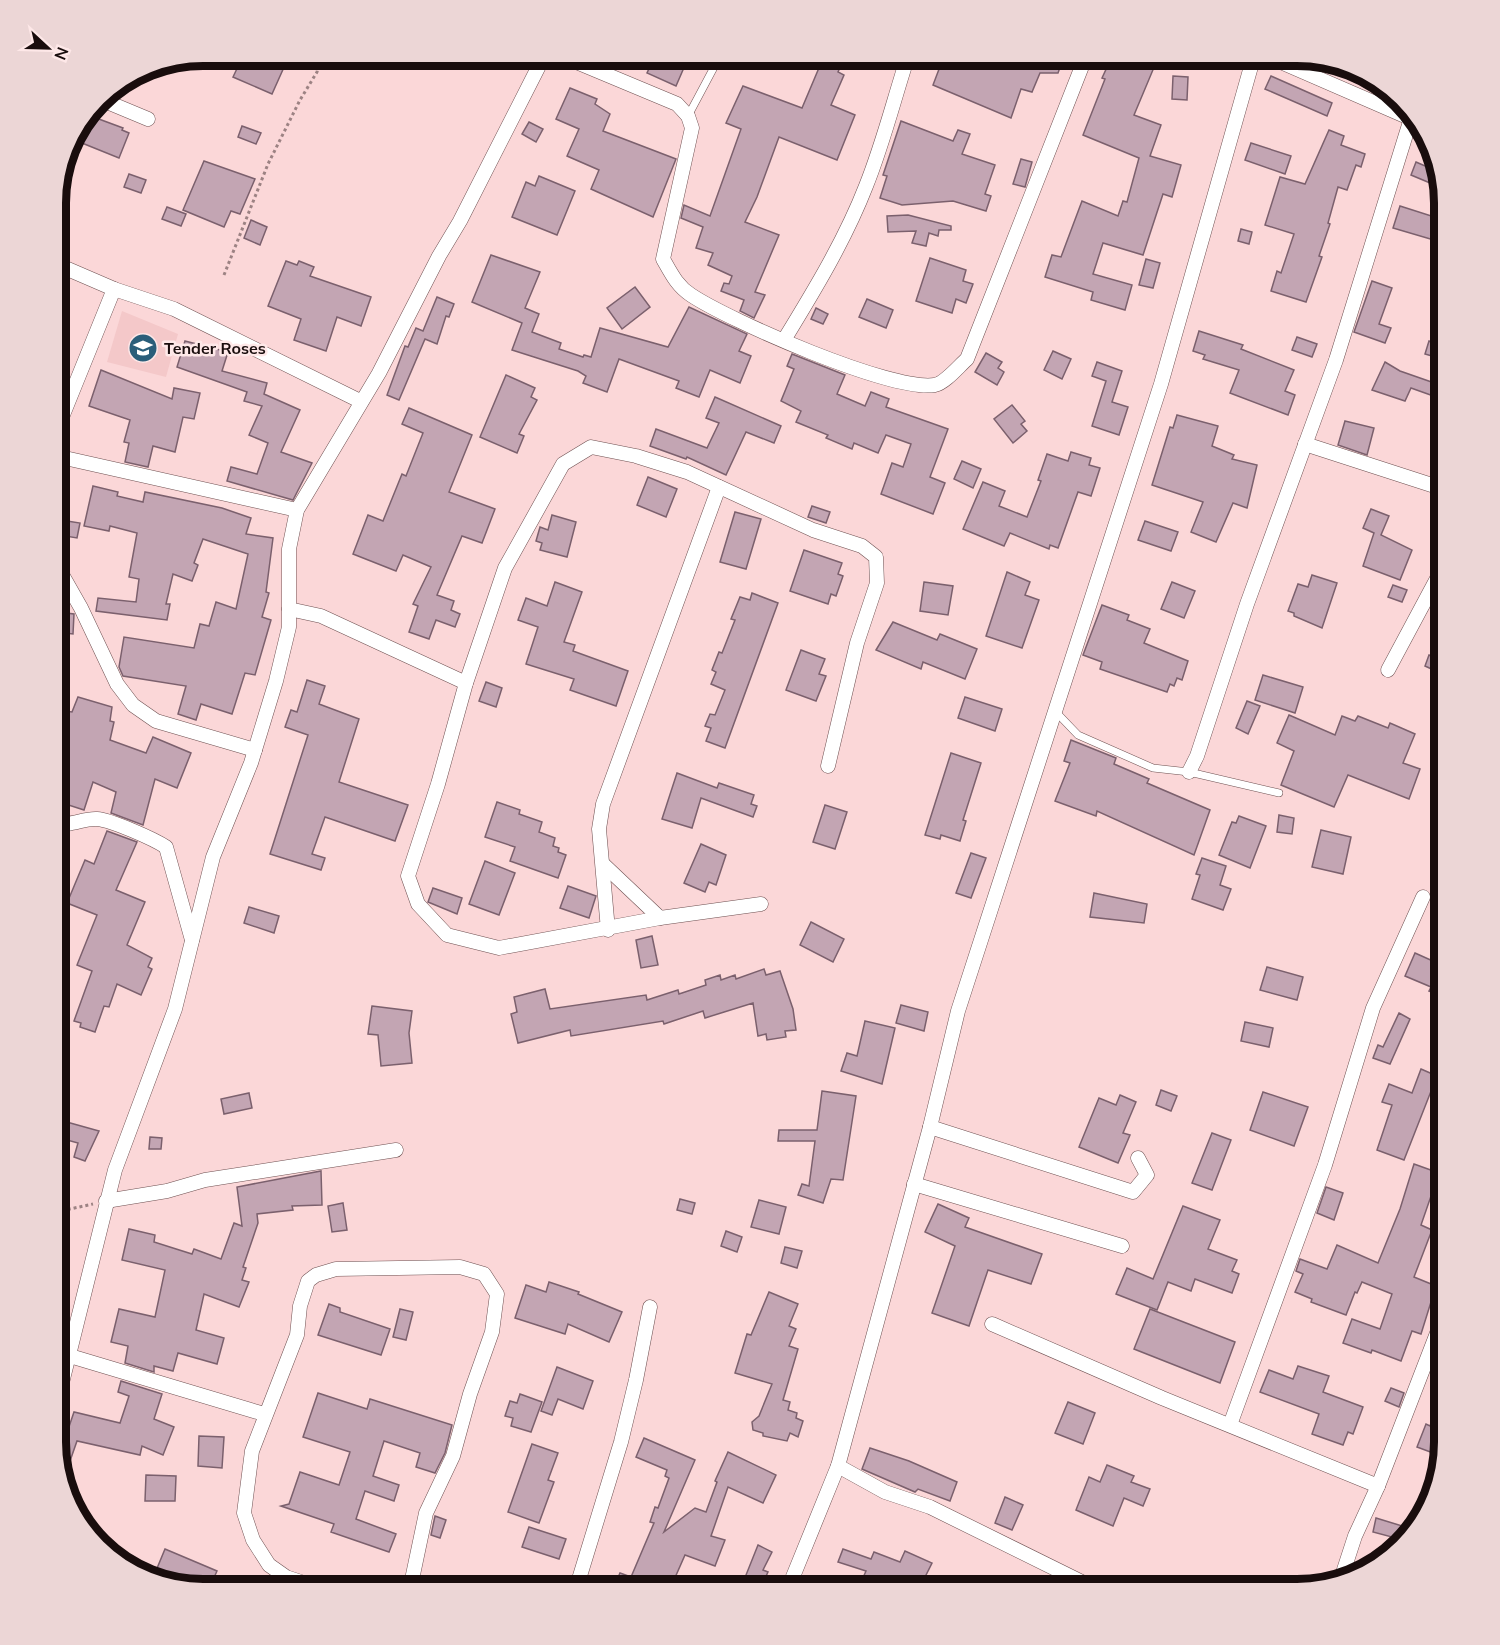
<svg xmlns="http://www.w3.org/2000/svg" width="1500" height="1645" viewBox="0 0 1500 1645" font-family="Mulish,sans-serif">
	<rect width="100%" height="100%" fill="#fbd7d8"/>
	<path fill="#f4c8c9" d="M122 311 178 334 166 377 107 362Z"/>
	<g fill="#c3a5b3" stroke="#7b606d" stroke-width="1.5">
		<path d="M243 56H289L272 94 233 77Z"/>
		<path d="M655 56H689L676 86 647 73Z"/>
		<path d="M824 56H845L838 72 844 75 831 105 855 115 837 160 779 137 757 197 745 222 779 235 755 292 765 295 754 318 740 311 744 300 721 291 724 283 729 284 732 276 708 265 713 253 696 248 703 227 681 218 684 205 710 216 741 129 726 123 743 86 802 108Z"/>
		<path d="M944 56H1064L1058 73H1040L1032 92 1021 89 1011 118 933 85Z"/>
		<path d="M1116 56H1149L1146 61 1155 65 1134 115 1161 125 1150 156 1181 165 1172 197 1163 194 1143 255 1103 243 1093 274 1132 285 1125 310 1091 300 1093 292 1045 277 1052 255 1061 257 1082 201 1118 216 1123 201 1127 202 1139 158 1083 135 1105 79 1102 78 1109 63 1112 64Z"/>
		<path d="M1173 76 1188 77 1187 100 1172 99Z"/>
		<path d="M1271 76 1332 103 1327 116 1265 89Z"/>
		<path d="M570 88 597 99 595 104 610 114 603 131 676 159 653 217 591 189 599 170 567 156 579 129 556 119Z"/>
		<path d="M88 115 123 128 122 130 129 133 119 158 77 141Z"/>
		<path d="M901 121 953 141 958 130 970 134 962 154 995 165 985 194 991 196 986 211 953 201 902 205 880 198 887 176 883 175Z"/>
		<path d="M529 122 543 129 536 142 522 134Z"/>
		<path d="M242 126 261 133 256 144 238 137Z"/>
		<path d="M1329 130 1344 136 1341 145 1365 154 1361 167 1356 165 1347 190 1338 187 1328 223 1330 224 1319 256 1322 257 1306 302 1271 291 1277 271 1281 273 1294 234 1265 225 1280 177 1305 184Z"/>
		<path d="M1251 143 1291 156 1285 174 1245 160Z"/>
		<path d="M1021 159 1032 162 1025 187 1013 184Z"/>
		<path d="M204 161 255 179 240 214 231 211 224 227 183 210Z"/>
		<path d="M1416 162 1439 172 1442 188 1411 175Z"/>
		<path d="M129 174 146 180 141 193 124 187Z"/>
		<path d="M539 176 575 191 557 235 512 217 526 182 535 186Z"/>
		<path d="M1400 206 1444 220V243L1393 228Z"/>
		<path d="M167 207 186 214 181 226 162 219Z"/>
		<path d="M908 215 951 226V230H939L938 236 929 233 926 246 912 243 916 231 888 232 887 216Z"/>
		<path d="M251 220 267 227 260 245 244 238Z"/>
		<path d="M1241 229 1252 232 1249 244 1238 241Z"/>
		<path d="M491 255 540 272 525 308 539 314 532 332 561 343 559 349 583 357 584 355 591 357 600 328 668 347 689 307 747 334 739 351 751 356 740 383 710 370 699 397 676 388 679 381 619 359 607 392 583 383 586 376 578 371 512 350 522 323 472 302Z"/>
		<path d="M930 258 966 270 963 281 973 284 966 303 956 299 952 313 916 301Z"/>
		<path d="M1146 259 1160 263 1153 288 1139 285Z"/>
		<path d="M286 261 297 265 299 261 314 267 310 276 371 297 361 326 337 317 326 351 294 340 301 319 268 306Z"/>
		<path d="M1372 281 1392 288 1379 324 1391 328 1385 343 1354 332Z"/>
		<path d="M635 287 650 307 622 329 607 308Z"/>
		<path d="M437 297 454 304 449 317 446 316 437 344 425 339 399 400 387 395 405 346 408 347 416 328 423 331Z"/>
		<path d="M867 299 893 310 886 328 859 317Z"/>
		<path d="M816 308 828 314 823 324 811 319Z"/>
		<path d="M1199 331 1243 345 1241 349 1294 370 1285 391 1295 395 1288 415 1230 393 1239 370 1203 359 1205 355 1193 351Z"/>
		<path d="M1297 337 1317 344 1312 357 1292 350Z"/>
		<path d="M185 341 228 352 222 371 267 383 264 394 300 410 281 452 312 463 293 500 227 481 231 467 257 474 268 443 249 435 262 406 244 401 247 392 177 367Z"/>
		<path d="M1429 341 1443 346 1439 358 1425 354Z"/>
		<path d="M1053 351 1071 359 1062 379 1044 370Z"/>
		<path d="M986 353 1002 362 998 368 1004 372 997 385 975 372Z"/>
		<path d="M792 354 845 375 837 394 865 406 871 392 889 399 886 407 948 429 930 477 945 483 933 514 881 494 892 463 903 467 911 444 886 435 878 453 854 443 852 449 826 438 828 435 796 422 801 411 781 401 794 369 787 366Z"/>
		<path d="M1097 362 1122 371 1112 402 1128 407 1119 435 1092 426 1106 381 1092 376Z"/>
		<path d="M1385 362 1400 371 1443 386 1439 398 1411 388 1405 401 1372 390Z"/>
		<path d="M101 370 172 399 174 388 200 393 194 419 183 417 175 452 153 446 148 467 125 462 129 443 124 442 130 420 89 406Z"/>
		<path d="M506 375 535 388 531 397 537 400 519 434 524 436 517 453 480 437Z"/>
		<path d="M715 397 781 426 774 443 746 432 726 475 687 457 686 459 650 446 656 429 707 448 719 423 706 418Z"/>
		<path d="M1012 405 1025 421 1021 424 1027 431 1013 443 994 419Z"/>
		<path d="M409 408 472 435 449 492 495 509 482 543 462 536 437 595 454 601 451 610 460 614 455 627 436 620 429 639 409 632 418 606 413 604 431 567 403 555 396 571 353 554 368 515 383 521 402 474 406 476 423 433 402 424Z"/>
		<path d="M1177 415 1218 426 1212 446 1234 455 1232 459 1257 465 1247 508 1233 503 1216 542 1191 532 1203 502 1152 485 1170 427 1173 428Z"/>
		<path d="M1345 421 1374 428 1367 455 1338 445Z"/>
		<path d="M1071 452 1091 458 1089 465 1100 468 1091 496 1078 492 1058 548 1050 545 1049 549 1010 533 1004 546 963 529 983 482 1005 491 999 506 1027 517 1041 481 1038 480 1047 454 1068 461Z"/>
		<path d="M962 461 981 469 973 488 954 479Z"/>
		<path d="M648 477 677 489 666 517 637 505Z"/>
		<path d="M93 486 118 492 117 496 143 502 145 492 222 508 251 518 246 534 273 538 266 592 269 593 262 617 271 620 255 675 245 673 232 714 201 704 196 720 178 714 186 686 123 676 119 667 124 637 194 648 200 624 209 626 216 602 236 609 248 554 203 539 194 563 198 565 192 581 173 574 166 604H170L167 620 96 611 98 598 136 602 139 579 129 577 137 533 110 526 109 531 84 526Z"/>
		<path d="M812 506 830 512 826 523 808 517Z"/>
		<path d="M1371 509 1389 516 1381 535 1412 550 1400 580 1363 566 1374 533 1363 528Z"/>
		<path d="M735 512 761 519 746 569 720 562Z"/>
		<path d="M552 515 576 522 567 557 540 550 542 543 536 541 540 527 548 530Z"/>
		<path d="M67 521 80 523 77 538 65 536Z"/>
		<path d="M1145 521 1178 532 1171 551 1138 540Z"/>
		<path d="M804 550 842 563 838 574 843 576 836 596 831 594 828 604 790 591Z"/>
		<path d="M1007 572 1030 582 1025 595 1039 600 1022 648 986 636Z"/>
		<path d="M1312 575 1337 583 1322 628 1294 616V613L1288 611 1298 584 1308 587Z"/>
		<path d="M555 582 582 592 564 642 575 645 573 651 628 671 616 706 570 690 574 679 526 664 538 627 518 620 526 598 547 606Z"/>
		<path d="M924 582 953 586 948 615 920 611Z"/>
		<path d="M1172 582 1195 591 1184 618 1161 609Z"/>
		<path d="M1393 585 1407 590 1402 602 1388 597Z"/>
		<path d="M752 593 778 603 725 748 706 741 711 728 705 726 710 714 715 715 725 690 711 684 716 672 712 670 719 652 722 653 735 620 731 619 740 597 750 600Z"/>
		<path d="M1102 605 1129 615 1127 620 1150 629 1144 643 1188 661 1182 680 1177 678 1174 686 1170 684 1167 692 1100 669 1102 662 1083 655Z"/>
		<path d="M57 612 74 614 73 634 56 632Z"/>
		<path d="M893 622 937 640 940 634 977 649 965 679 923 662 921 669 876 650Z"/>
		<path d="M801 650 825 659 819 674 826 676 816 701 786 690Z"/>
		<path d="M1429 655 1443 661 1438 672 1425 666Z"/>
		<path d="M1263 675 1303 687 1295 713 1255 700Z"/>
		<path d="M307 680 325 686 319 704 359 719 339 782 408 805 395 841 325 817 312 854 325 858 321 870 270 854 308 735 285 727 291 710 297 712Z"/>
		<path d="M486 682 502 688 496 707 479 701Z"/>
		<path d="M78 697 112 707 110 721 114 722 110 740 146 753 153 737 191 753 177 788 155 779 143 825 111 813 116 792 93 782 84 810 56 801V763L65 711 72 712Z"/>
		<path d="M965 697 1002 709 995 731 958 718Z"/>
		<path d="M1247 701 1260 706 1248 734 1236 728Z"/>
		<path d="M1289 715 1335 735 1342 716 1355 721 1358 716 1388 728 1390 723 1415 734 1403 763 1420 769 1409 799 1348 775 1334 807 1281 785 1294 751 1277 743Z"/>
		<path d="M1071 740 1116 758 1114 764 1149 779 1147 783 1210 810 1194 855 1097 811 1096 816 1055 801 1070 763 1064 761Z"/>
		<path d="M951 753 981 763 963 820 966 821 960 841 941 835 940 839 925 835Z"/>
		<path d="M677 773 717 788 719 783 754 795 751 804 757 806 753 817 701 798 692 828 662 819Z"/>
		<path d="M497 802 520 810 519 814 542 822 539 832 555 838 553 846 559 848 558 852 566 855 558 878 510 861 515 847 485 837Z"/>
		<path d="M825 805 847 812 835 849 813 842Z"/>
		<path d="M1279 815 1294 818 1292 834 1277 832Z"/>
		<path d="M1239 816 1266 826 1250 868 1219 855 1232 822 1236 823Z"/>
		<path d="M1321 830 1351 837 1343 874 1312 867Z"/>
		<path d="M107 831 137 842 116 890 145 902 127 945 152 958 148 967 152 969 141 995 117 984 109 1007 104 1006 95 1032 80 1027 81 1023 74 1021 92 971 77 965 97 915 67 903 85 860 94 864Z"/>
		<path d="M701 844 726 855 716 885 709 882 705 892 684 883Z"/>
		<path d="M971 853 986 858 971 898 956 893Z"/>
		<path d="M1202 858 1226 866 1220 885 1231 889 1223 910 1192 899 1200 875 1196 874Z"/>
		<path d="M485 861 515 873 499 915 469 904Z"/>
		<path d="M568 886 596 896 589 918 560 908Z"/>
		<path d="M433 888 462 898 457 914 428 902Z"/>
		<path d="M1094 893 1147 904 1144 923 1090 917Z"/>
		<path d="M249 907 279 916 274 933 244 923Z"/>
		<path d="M811 922 844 939 833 962 800 945Z"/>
		<path d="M652 936 658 965 641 968 636 940Z"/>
		<path d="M1415 953 1444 966V997L1429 991 1431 987 1405 976Z"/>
		<path d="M1267 967 1303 977 1297 1000 1260 990Z"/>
		<path d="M764 969 766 975 780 971 793 1009 796 1030 785 1031 786 1037 767 1040 766 1034 758 1036 753 1003 705 1018 703 1011 664 1024 663 1021 571 1036 570 1030 518 1043 511 1014 517 1012 514 997 545 989 550 1009 646 995 647 1000 678 990 679 994 706 985 705 980 720 975 721 980 735 975 736 979Z"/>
		<path d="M901 1005 928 1012 924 1031 896 1023Z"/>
		<path d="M372 1006 412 1011 409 1033 412 1063 381 1066 378 1035 368 1034Z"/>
		<path d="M1399 1013 1410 1019 1390 1064 1373 1058 1378 1045 1383 1047Z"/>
		<path d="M865 1021 895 1028 882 1084 841 1071 847 1053 857 1056Z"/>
		<path d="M1245 1022 1273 1028 1269 1047 1241 1041Z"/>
		<path d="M1421 1069 1437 1076 1404 1160 1377 1150 1392 1105 1382 1102 1389 1084 1412 1093Z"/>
		<path d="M1161 1090 1177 1096 1171 1111 1156 1105Z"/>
		<path d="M822 1091 856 1096 843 1180 831 1179 823 1203 798 1195 802 1184 809 1186 815 1141H778L779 1130H817Z"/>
		<path d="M1263 1092 1308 1107 1294 1146 1250 1130Z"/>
		<path d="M249 1093 252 1108 224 1114 221 1099Z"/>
		<path d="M1120 1095 1136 1102 1123 1133 1130 1135 1118 1163 1079 1147 1099 1098 1116 1105Z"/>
		<path d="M56 1119 99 1131 85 1161 74 1157 78 1143 56 1137Z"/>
		<path d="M1212 1133 1231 1140 1212 1190 1192 1183Z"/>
		<path d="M150 1137 162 1138 161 1149H149Z"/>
		<path d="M1414 1164 1439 1173 1421 1225 1432 1230 1414 1277 1436 1286 1421 1334 1412 1331 1401 1361 1372 1350 1371 1353 1343 1343 1352 1319 1380 1329 1392 1294 1362 1282 1357 1293 1355 1292 1346 1315 1311 1302 1312 1299 1295 1292 1303 1274 1296 1271 1300 1259 1327 1269 1337 1245 1378 1263 1400 1209Z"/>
		<path d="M321 1171 322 1205 292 1206 293 1210 257 1214 258 1223 243 1267 246 1268 242 1280 249 1282 239 1307 204 1294 196 1330 224 1338 217 1364 178 1353 173 1371 154 1366V1372L125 1363 128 1346 111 1342 119 1309 155 1317 165 1270 122 1260 129 1229 155 1235 154 1242 192 1254 194 1249 221 1259 234 1223 242 1226 237 1187Z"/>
		<path d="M1326 1187 1343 1193 1334 1220 1317 1213Z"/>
		<path d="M680 1199 695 1203 692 1214 677 1210Z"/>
		<path d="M759 1200 786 1207 779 1234 751 1227Z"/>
		<path d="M343 1203 347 1230 332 1232 328 1206Z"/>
		<path d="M938 1204 969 1218 965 1227 1042 1254 1031 1284 988 1270 969 1326 932 1313 955 1246 925 1232Z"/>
		<path d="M1183 1206 1220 1220 1208 1249 1237 1260 1232 1271 1239 1274 1232 1293 1195 1279 1191 1291 1168 1282 1157 1310 1116 1294 1127 1268 1153 1279Z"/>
		<path d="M726 1231 742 1237 737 1252 721 1246Z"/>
		<path d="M785 1247 802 1251 797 1268 781 1263Z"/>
		<path d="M549 1282 579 1292 578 1294 622 1312 609 1342 568 1324 565 1334 515 1318 526 1285 546 1292Z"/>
		<path d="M769 1292 798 1304 789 1326 796 1329 789 1346 798 1349 783 1400 790 1402 788 1410 797 1413 796 1418 803 1421 798 1437 790 1433 787 1441 763 1436V1433L753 1430 752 1422 759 1416 772 1384 735 1373 747 1334 751 1335Z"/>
		<path d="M329 1304 340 1308V1312L390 1329 381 1355 318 1335Z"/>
		<path d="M400 1309 413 1312 406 1340 393 1337Z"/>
		<path d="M1150 1309 1235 1342 1220 1383 1134 1349Z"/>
		<path d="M1298 1366 1329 1376 1323 1392 1363 1407 1353 1434 1348 1432 1343 1445 1312 1434 1319 1414 1260 1392 1269 1370 1293 1379Z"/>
		<path d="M557 1367 593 1381 583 1409 558 1399 552 1415 541 1411Z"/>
		<path d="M121 1381 162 1394 154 1419 174 1427 163 1455 142 1446 140 1455 77 1441 62 1484 58 1459 74 1412 120 1423 129 1396 118 1392Z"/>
		<path d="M1391 1388 1404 1393 1399 1407 1385 1401Z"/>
		<path d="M318 1393 367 1409 370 1399 452 1425 445 1453 435 1473 416 1467 420 1453 384 1441 373 1476 399 1485 394 1501 365 1491 356 1519 396 1534 389 1552 331 1532 334 1524 281 1506 289 1504 300 1472 339 1485 350 1452 303 1437Z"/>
		<path d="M520 1394 542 1402 531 1432 511 1426 513 1418 505 1416 510 1401 517 1403Z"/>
		<path d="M1068 1402 1095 1413 1083 1444 1055 1433Z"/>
		<path d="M1435 1413 1444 1417 1441 1456 1417 1447 1426 1424 1430 1426Z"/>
		<path d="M199 1436 224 1437 222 1468 198 1466Z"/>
		<path d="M644 1438 695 1460 664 1532 695 1508 706 1512 717 1482 715 1481 728 1452 776 1475 763 1503 728 1487 711 1536 725 1540 715 1566 685 1555 670 1589H613L620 1573 631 1577 654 1523 650 1522 655 1507 658 1508 669 1478 665 1476 667 1470 636 1457Z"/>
		<path d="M532 1444 558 1453 548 1480 554 1482 539 1523 508 1512Z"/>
		<path d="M870 1448 909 1461 957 1482 950 1501 918 1489 915 1492 862 1469Z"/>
		<path d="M1107 1465 1134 1476 1131 1482 1150 1489 1143 1506 1124 1498 1113 1526 1076 1510 1089 1477 1100 1482Z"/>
		<path d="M146 1475 176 1476 175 1501H145Z"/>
		<path d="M1005 1497 1023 1505 1012 1530 995 1523Z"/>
		<path d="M435 1516 446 1520 440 1538 431 1535Z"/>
		<path d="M1376 1518 1412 1529 1403 1540 1373 1532Z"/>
		<path d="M529 1527 566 1539 559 1559 522 1547Z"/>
		<path d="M758 1545 772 1552 763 1570 768 1572 761 1587 744 1580Z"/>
		<path d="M165 1549 217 1571 209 1589 153 1578Z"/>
		<path d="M843 1549 871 1559 874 1552 900 1562 905 1551 932 1563 919 1589H886L862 1580 866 1571 838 1562Z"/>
	</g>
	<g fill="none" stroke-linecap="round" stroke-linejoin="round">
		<g stroke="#6e5051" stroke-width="8">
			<g id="lane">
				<path d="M688 116 720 56"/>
				<path d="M1055 711 1078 735 1153 768 1189 772 1279 793"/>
			</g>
		</g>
		<g stroke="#6e5051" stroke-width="15">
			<g id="street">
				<path d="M562 56 677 104 688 116 692 128 663 259C671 273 677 286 691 295 730 321 892 392 935 385 945 383 959 366 967 359L1086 56"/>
				<path d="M1267 56 1419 122"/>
				<path d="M100 99 148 119"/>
				<path d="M56 264 114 289 174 309 360 401"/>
				<path d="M784 340C814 291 845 240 866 186 883 144 894 99 908 56"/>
				<path d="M56 432 114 289"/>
				<path d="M1305 444 1444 489"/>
				<path d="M56 456 297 510"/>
				<path d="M56 564 81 608 117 684 133 705 156 721 255 750"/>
				<path d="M289 609 321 616 466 683"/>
				<path d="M1388 670 1441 571 1444 557"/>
				<path d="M1189 772 1197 756 1247 604 1336 360 1413 112"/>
				<path d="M56 823C70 827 83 818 97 819 111 820 154 839 166 847L192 940"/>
				<path d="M604 865 660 918"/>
				<path d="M761 904 660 918 499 948 447 935 418 904 408 876 438 784 466 683 505 568 563 464 591 447 636 456 687 472 813 530 862 546 876 557 877 583 857 643 828 766"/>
				<path d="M608 930 599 829 603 804 719 487"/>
				<path d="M930 1127 1133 1192 1147 1175 1138 1158"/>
				<path d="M914 1184 1122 1246"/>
				<path d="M106 1201 167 1191 205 1180 396 1150"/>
				<path d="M992 1324 1162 1398 1378 1486"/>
				<path d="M70 1356 264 1414"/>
				<path d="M56 1407 115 1170 175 1009 213 857 251 763 276 681 289 627V549L297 510 379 373 439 256 460 221 544 56"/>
				<path d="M1230 1425 1325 1165 1373 1008 1423 897"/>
				<path d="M838 1466 885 1492 930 1507 1096 1589"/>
				<path d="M1340 1582 1355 1536 1378 1486 1444 1315"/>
				<path d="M322 1589 286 1577 269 1565 253 1540 244 1513 252 1451 297 1335 300 1306 308 1281 316 1275 336 1269 460 1267 484 1274 497 1294 492 1332 470 1394 453 1456 426 1513 410 1589"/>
				<path d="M576 1589 621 1442 636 1380 650 1307"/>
				<path d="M788 1589 838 1466 930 1127 958 1011 1161 384 1254 56"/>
			</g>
		</g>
		<g stroke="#9c8283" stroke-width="3" stroke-dasharray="3 3" stroke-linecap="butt">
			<path d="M224 275 268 164 300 100 317 72 321 56"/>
			<path d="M56 1212 93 1204"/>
		</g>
		<use href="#lane" stroke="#fff" stroke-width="7"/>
		<use href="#street" stroke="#fff" stroke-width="14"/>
	</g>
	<defs>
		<g id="school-disc" transform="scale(1.5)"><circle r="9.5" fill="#2a5e7a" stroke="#fee8e8"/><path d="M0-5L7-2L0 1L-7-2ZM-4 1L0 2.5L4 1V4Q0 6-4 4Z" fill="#fff"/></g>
	</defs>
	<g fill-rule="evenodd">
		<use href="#school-disc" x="143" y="348"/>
	</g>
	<g text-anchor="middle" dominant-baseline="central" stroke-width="5" stroke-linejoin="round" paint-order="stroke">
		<g font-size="16" font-weight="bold" fill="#190d0d" stroke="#fee8e8" text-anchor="start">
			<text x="164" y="348">Tender Roses</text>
		</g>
	</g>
	<path d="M0 0H1500V1645H0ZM203 66H1297A137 137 0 0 1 1434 203V1442A137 137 0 0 1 1297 1579H203A137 137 0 0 1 66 1442V203A137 137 0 0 1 203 66Z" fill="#ecd6d6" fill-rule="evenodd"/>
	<path fill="none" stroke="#190d0d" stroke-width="8" d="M203 66H1297A137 137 0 0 1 1434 203V1442A137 137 0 0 1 1297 1579H203A137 137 0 0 1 66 1442V203A137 137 0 0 1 203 66Z"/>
	<g transform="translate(48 48) rotate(112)" stroke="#fee8e8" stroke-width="4.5" paint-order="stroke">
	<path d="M0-4.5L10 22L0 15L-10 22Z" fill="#190d0d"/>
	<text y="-9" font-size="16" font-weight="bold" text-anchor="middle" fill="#190d0d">N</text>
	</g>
</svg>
